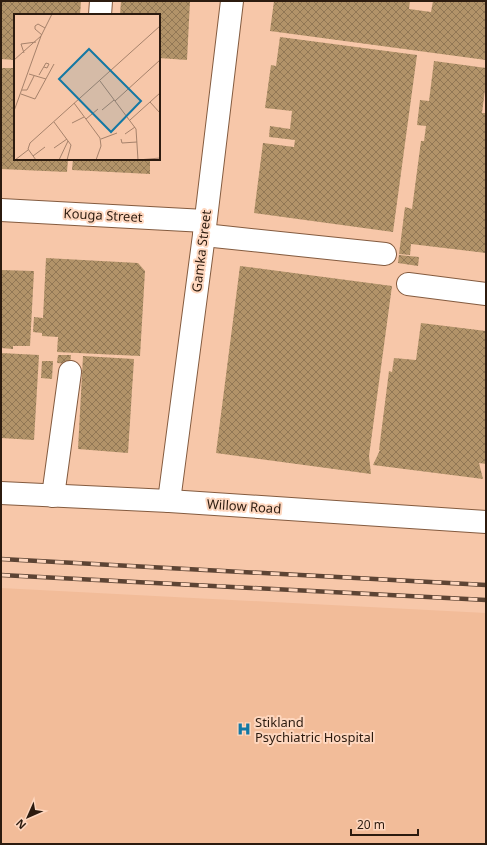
<svg xmlns="http://www.w3.org/2000/svg" width="487" height="845" viewBox="0 0 487 845" font-family="'Noto Sans',sans-serif">
	<defs>
		<pattern id="building-cross-hatch" width="8" height="8" patternUnits="userSpaceOnUse"><rect width="8" height="8" fill="#b29369"/><path d="M0 0l8 8M0 8l8-8" fill="none" stroke="#917755"/></pattern>
	</defs>
	<rect width="100%" height="100%" fill="#f7c7a9"/>
	<path fill="#f2bc99" d="M1 588 486 613V844H1Z"/>
	<g fill="url(#building-cross-hatch)">
		<path d="M1 1H81L80 15H15V60L1 59Z"/>
		<path d="M121 1H190L187 60 159 58V15H120Z"/>
		<path d="M274 1H410L409 9 431 12 433 1H486V60L270 31Z"/>
		<path d="M280 37 417 55 393 232 254 213 263 143 294 147 295 140 269 137 270 126 290 129 292 111 265 108 271 65 276 66Z"/>
		<path d="M434 61 486 68V82L482 113H486V253L411 244 410 255 399 254 405 207 412 209 421 141H424L426 126 417 125 420 100 429 101Z"/>
		<path d="M1 68H15V159H68L67 172 1 169Z"/>
		<path d="M73 159H150V174L72 170Z"/>
		<path d="M399 255 419 257 418 266 398 263Z"/>
		<path d="M46 258 138 263 145 271 140 356 57 352 58 337 42 336V333L33 332 34 317 43 318Z"/>
		<path d="M240 266 392 286 369 456 371 474 216 453Z"/>
		<path d="M1 270 34 271 30 346H13V349L1 348Z"/>
		<path d="M421 323 486 331V464L479 463 483 479 373 465 380 450H379L389 371 392 372 394 358 416 360Z"/>
		<path d="M1 353 39 355 34 440 1 438Z"/>
		<path d="M58 355H71L70 364 57 363Z"/>
		<path d="M83 356 134 359 128 453 78 449Z"/>
		<path d="M42 361H53L52 379 41 378Z"/>
	</g>
	<g fill="none" stroke-linecap="round" stroke-linejoin="round">
		<g stroke="#845b3f" stroke-width="24">
			<g id="minor">
				<path d="M100 15 101 1"/>
				<path d="M1 210 205 221"/>
				<path d="M204 235 385 254"/>
				<path d="M408 284 486 294"/>
				<path d="M1 493 169 501 486 522"/>
				<path d="M53 496 70 372"/>
				<path d="M169 501 204 235 232 1"/>
			</g>
		</g>
		<use href="#minor" stroke="#fff" stroke-width="22"/>
		<g stroke="#5d4434" stroke-width="4.5">
			<g id="rail">
				<path d="M1 559 486 585"/>
				<path d="M1 575 486 600"/>
			</g>
		</g>
		<use href="#rail" stroke="#fed7bf" stroke-width="3" stroke-dasharray="9" stroke-linecap="butt"/>
	</g>
	<defs>
		<g id="hospital-bare" transform="scale(1.08)"><path d="M-5-5h3v3.5h4V-5h3V5h-3V1.5h-4V5h-3Z" fill="#1378a4" stroke="#fed7bf" stroke-width="2.5" paint-order="stroke"/></g>
	</defs>
	<g fill-rule="evenodd">
		<use href="#hospital-bare" x="244" y="729"/>
	</g>
	<g text-anchor="middle" dominant-baseline="central" stroke-width="4" stroke-linejoin="round" paint-order="stroke">
		<g font-size="13" fill="#2c1b0f" stroke="#fed7bf">
			<text transform="translate(103 215) rotate(3)">Kouga Street</text>
			<text transform="translate(201 251) rotate(-83)">Gamka Street</text>
			<text transform="translate(244 506) rotate(4)">Willow Road</text>
		</g>
		<g font-size="13" fill="#2c1b0f" stroke="#fed7bf" text-anchor="start">
			<text x="255" y="722">Stikland<tspan x="255" dy="15">Psychiatric Hospital</tspan></text>
		</g>
	</g>
	<g transform="translate(14 14)">
		<rect width="146" height="146" fill="#f7c7a9"/>
		<path fill="none" stroke="#a6826b" stroke-width="1" d="M28 21 21 15V12L24 10 31 14M10 39 7 30 22 28M0 46 27 22 38 0M15 60 32 65M25 61 32 49 35 50 33 54 30 53M86 67 122 115 124 146M8 76H13L20 62M7 80 21 85 40 50M101 87 146 46M136 88 146 99M60 89 86 124 87 132 82 146M88 96 100 86M0 97 27 22M72 105 84 95M116 106 146 79M40 108 57 131 53 146M58 109 70 103M111 120 121 113M87 125 103 119M107 125 108 129 123 128M40 134 53 125M19 142 31 133M1 146 14 136M22 146 14 135 16 129 146 12M45 146 54 127M124 146 146 144"/>
		<path fill="#1378a4" fill-opacity="0.15" stroke="#1378a4" stroke-width="2" d="M75 35 127 87 97 118 45 65Z"/>
		<rect width="146" height="146" fill="none" stroke="#2c1b0f" stroke-width="2"/>
	</g>
	<rect width="487" height="845" fill="none" stroke="#2c1b0f" stroke-width="4"/>
	<g transform="translate(28 817) rotate(225)" stroke="#fed7bf" stroke-width="3" paint-order="stroke">
	<path d="M0-3L7 15L0 10L-7 15Z" fill="#2c1b0f"/>
	<text y="-6" font-size="11" font-weight="bold" text-anchor="middle" fill="#2c1b0f">N</text>
	</g>
	<path d="M351 829v6h67v-6" fill="none" stroke="#2c1b0f" stroke-width="2"/>
	<text x="357" y="829" font-size="12" fill="#2c1b0f" stroke="#fed7bf" stroke-width="3" paint-order="stroke">20 m</text>
</svg>
